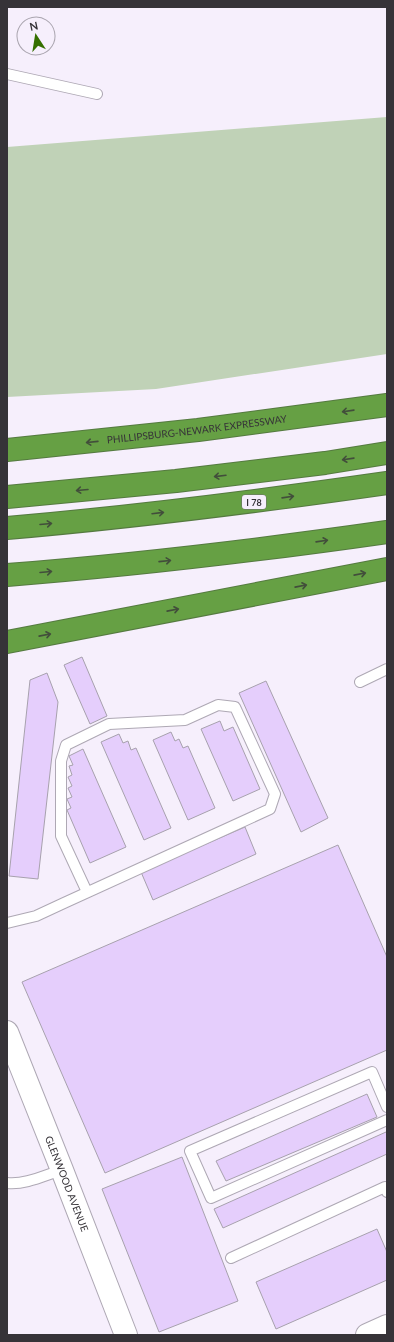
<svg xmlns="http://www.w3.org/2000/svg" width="394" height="1342" viewBox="0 0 394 1342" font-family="Lato,sans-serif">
	<rect width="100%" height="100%" fill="#f6effc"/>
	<path fill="#c0d2b7" d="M387 117V354L156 389 7 397V147Z"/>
	<g fill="#e5cefc" stroke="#a7a1ad">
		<path d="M82 657 107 716 90 724 64 665Z"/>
		<path d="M47 673 58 702 38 879 9 876 30 680Z"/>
		<path d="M266 681 328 818 301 832 239 693Z"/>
		<path d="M220 721 224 731 233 727 260 789 233 801 201 729Z"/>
		<path d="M171 732 175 741 179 739 183 748 188 746 215 808 188 820 153 740Z"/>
		<path d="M119 734 123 743 128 741 131 750 136 748 171 828 144 840 101 742Z"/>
		<path d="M83 749 126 847 90 863 67 810 71 808 67 799 72 797 68 788 72 786 68 777 72 775 69 766 73 765 69 756Z"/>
		<path d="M245 827 256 854 153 900 141 872Z"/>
		<path d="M338 845 387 957V1050L105 1173 22 982Z"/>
		<path d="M367 1094 377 1117 226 1181 216 1161Z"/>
		<path d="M386 1132 387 1135V1154L223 1228 214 1209Z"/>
		<path d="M182 1157 238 1301 159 1332 102 1189Z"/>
		<path d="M377 1229 387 1252V1280L276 1329 256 1282Z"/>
	</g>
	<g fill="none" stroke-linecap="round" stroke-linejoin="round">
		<g stroke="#aea8b4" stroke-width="12">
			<g id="service">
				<path d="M7 74 97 94"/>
				<path d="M360 682 387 669"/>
				<path d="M7 923 36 916 64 903 270 809 275 794 235 707 218 705 185 720 109 724 66 745 61 761V836L87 892"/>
				<path d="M387 1107 372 1072 190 1151 211 1198 387 1120"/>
				<path d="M7 1183C26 1185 45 1175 62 1170"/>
				<path d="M231 1258 385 1187 387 1192"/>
			</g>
		</g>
		<g stroke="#aea8b4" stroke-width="24">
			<g id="tertiary">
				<path id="s1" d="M7 1032 62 1170 126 1335"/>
				<path d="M367 1335 387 1326"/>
			</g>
		</g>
		<g stroke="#557a40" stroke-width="24">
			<g id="motorway">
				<path id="s2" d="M7 450 198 430 387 405"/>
				<path d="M7 497 176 481 325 463 387 453"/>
				<path d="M7 528C134 517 261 501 387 483"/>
				<path d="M7 575C134 565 261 550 387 532"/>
				<path d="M7 642 387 569"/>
			</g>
		</g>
		<use href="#service" stroke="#fff" stroke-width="10"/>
		<use href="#tertiary" stroke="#fff" stroke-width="22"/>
		<use href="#motorway" stroke="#66a044" stroke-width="22"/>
	</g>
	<defs><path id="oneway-shaft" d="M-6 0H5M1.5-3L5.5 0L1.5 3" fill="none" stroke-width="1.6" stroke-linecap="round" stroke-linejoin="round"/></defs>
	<g stroke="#424e3b">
		<use href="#oneway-shaft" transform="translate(348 411) rotate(172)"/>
		<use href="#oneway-shaft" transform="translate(92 442) rotate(174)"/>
		<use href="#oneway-shaft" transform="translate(348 459) rotate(172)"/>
		<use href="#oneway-shaft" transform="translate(220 476) rotate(173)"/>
		<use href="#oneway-shaft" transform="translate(82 490) rotate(175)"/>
		<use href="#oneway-shaft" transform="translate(288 497) rotate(-8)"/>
		<use href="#oneway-shaft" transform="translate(158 513) rotate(-7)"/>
		<use href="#oneway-shaft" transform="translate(46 524) rotate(-5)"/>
		<use href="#oneway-shaft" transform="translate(322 541) rotate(-8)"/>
		<use href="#oneway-shaft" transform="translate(165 561) rotate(-6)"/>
		<use href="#oneway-shaft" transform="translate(46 572) rotate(-5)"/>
		<use href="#oneway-shaft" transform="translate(360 574) rotate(-11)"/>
		<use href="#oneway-shaft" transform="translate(301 586) rotate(-11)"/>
		<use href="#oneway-shaft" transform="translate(173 610) rotate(-11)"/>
		<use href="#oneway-shaft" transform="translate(45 635) rotate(-11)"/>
	</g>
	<g text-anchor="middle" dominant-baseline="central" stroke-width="4" stroke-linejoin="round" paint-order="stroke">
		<rect fill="#f6effc" stroke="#706b73" stroke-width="1" x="242" y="495" width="24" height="14" rx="3"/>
		<g font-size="9" font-weight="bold" fill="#363338">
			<text x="254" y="502">I 78</text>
		</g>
		<g font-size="10" fill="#363338" stroke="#f6effc">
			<text stroke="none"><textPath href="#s2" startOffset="191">PHILLIPSBURG-NEWARK EXPRESSWAY</textPath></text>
			<text stroke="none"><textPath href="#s1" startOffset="163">GLENWOOD AVENUE</textPath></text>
		</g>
	</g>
	<rect width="394" height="1342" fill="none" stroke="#363338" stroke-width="16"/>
	<g transform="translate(36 36) rotate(348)"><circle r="19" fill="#f6effc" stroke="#a9a4ae"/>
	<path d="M0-3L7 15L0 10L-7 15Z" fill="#356f00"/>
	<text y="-6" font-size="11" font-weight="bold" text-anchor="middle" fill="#363338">N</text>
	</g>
</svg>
